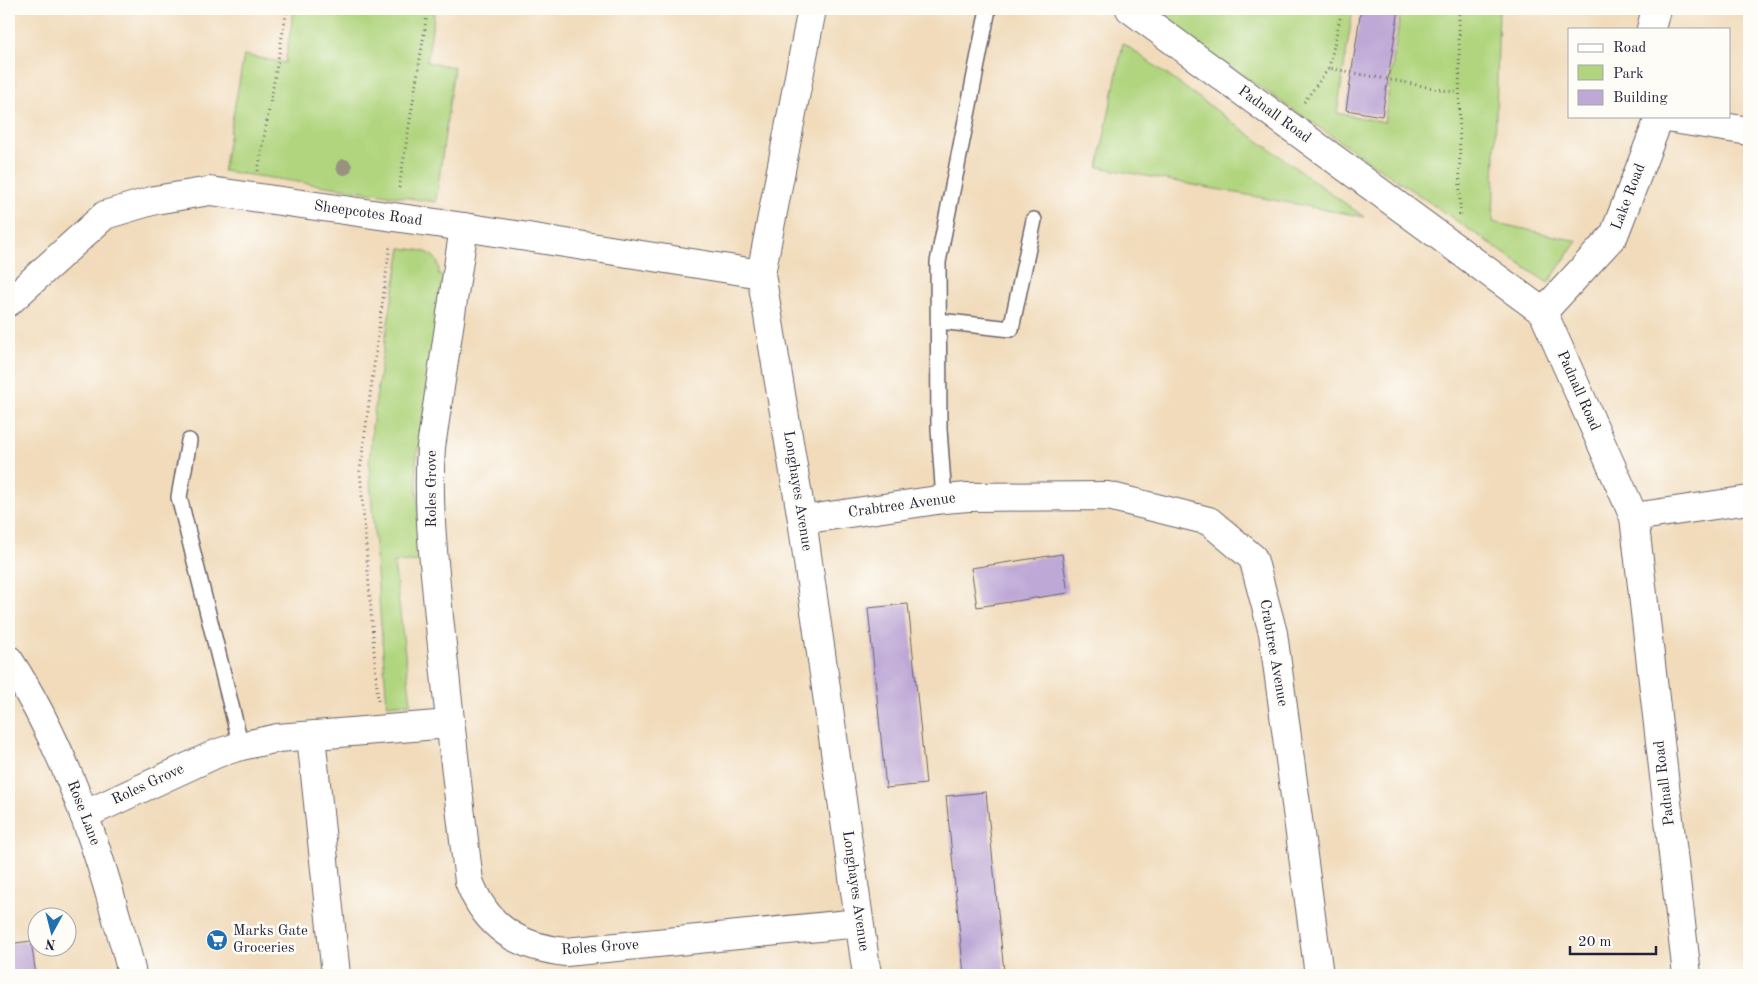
<svg xmlns="http://www.w3.org/2000/svg" width="1758" height="984" viewBox="0 0 1758 984" font-family="'Old Standard TT',serif">
	<rect width="100%" height="100%" fill="#fdfcf7"/>
	<filter id="ink" filterUnits="userSpaceOnUse"><feTurbulence type="fractalNoise" baseFrequency=".02" numOctaves="2"/><feDisplacementMap in="SourceGraphic" scale="10" xChannelSelector="R" yChannelSelector="G"/><feConvolveMatrix kernelMatrix="1 2 1 2 8 2 1 2 1" color-interpolation-filters="sRGB"/></filter>
	<filter id="wash" filterUnits="userSpaceOnUse"><feTurbulence type="fractalNoise" baseFrequency=".0096" numOctaves="4" result="noise"/><feDisplacementMap in="SourceGraphic" scale="20" xChannelSelector="R" yChannelSelector="G"/><feGaussianBlur stdDeviation="1.12" result="paint"/><feColorMatrix in="noise" values="0 0 0 0 0 0 0 0 0 0 0 0 0 0 0 0 0 1.4 0 .05"/><feComposite in="paint" operator="in"/></filter>
	<g filter="url(#wash)">
		<rect width="100%" height="100%" fill="#f1dbbb"/>
		<g fill="#b1d57f" stroke="#6a7c5d">
			<path d="M294 9H435L427 62 454 67 436 202 223 171 244 55 285 63Z"/>
			<path d="M1145 9H1353L1337 113 1384 122 1401 9H1499L1493 222 1577 241 1548 283Z"/>
			<path d="M1123 43 1364 217 1098 167Z"/>
			<path d="M401 248C421 251 440 249 439 275L446 277 416 463 421 561 394 563 411 703 387 705 369 467 372 427 382 358Z"/>
		</g>
		<g id="blocks">
			<g fill="#bea8d6">
				<path d="M1361 9H1399L1382 116 1346 110Z"/>
				<path d="M1062 554 1068 593 977 607 971 568Z"/>
				<path d="M908 604 926 784 886 788 868 608Z"/>
				<path d="M986 792 1004 972 964 975 946 796Z"/>
				<path d="M31 941 36 975H9V944Z"/>
			</g>
		</g>
	</g>
	<g filter="url(#ink)">
		<use href="#blocks" fill-opacity="0" stroke="#6a6368" stroke-width="1"/>
		<g fill="none" stroke-linecap="round" stroke-linejoin="round">
			<g stroke="#6a6368" stroke-width="18">
				<g id="service">
					<path d="M939 321 1011 329 1034 220"/>
					<path d="M189 441 179 497 241 746"/>
					<path d="M944 499 939 429 938 262 988 9"/>
				</g>
			</g>
			<g stroke="#6a6368" stroke-width="30">
				<g id="minor">
					<path d="M812 9 761 274 802 520 867 975"/>
					<path d="M1130 9 1543 312 1634 517 1687 975"/>
					<path d="M1651 29 1656 9"/>
					<path d="M1660 117 1749 131"/>
					<path d="M464 227 431 447C427 504 434 561 439 617 448 705 458 793 469 881 486 927 518 947 566 952L859 923"/>
					<path d="M9 302 105 215 155 200 210 191 464 227 761 274"/>
					<path d="M1543 312 1614 235 1660 116"/>
					<path d="M1634 517 1749 500"/>
					<path d="M802 520 944 499 968 497 1108 496 1209 521 1253 558 1273 633 1319 975"/>
					<path d="M311 736 336 975"/>
					<path d="M84 815 218 753 241 746 278 738 449 724"/>
				</g>
			</g>
			<g stroke="#6a6368" stroke-width="30">
				<path id="tertiary" d="M9 660C58 736 90 822 114 909 120 931 128 953 132 975"/>
			</g>
			<g stroke="#6a6368" stroke-width="3" stroke-dasharray="1 4" stroke-linecap="butt">
				<path d="M1459 9 1460 216"/>
				<path d="M1329 68 1342 9"/>
				<path d="M1304 102 1329 68 1459 93"/>
				<path d="M258 171 287 9"/>
				<path d="M399 188 428 9"/>
				<path d="M378 701 360 471 390 245"/>
			</g>
			<use href="#service" stroke="#fff" stroke-width="15"/>
			<use href="#minor" stroke="#fff" stroke-width="28"/>
			<use href="#tertiary" stroke="#fff" stroke-width="28"/>
		</g>
		<circle fill="#979380" cx="344" cy="167" r="8"/>
	</g>
	<defs>
		<g id="supermarket-disc" transform="scale(1.125)"><circle r="9.5" fill="#1f6fb2" stroke="#fdfcf7"/><path d="M-6-5.5h2.5l.6 2H6L4.5 2H-2.5L-4.4-4H-6ZM-1.5 3.2a1.3 1.3 0 1 0 .1 0ZM3 3.2a1.3 1.3 0 1 0 .1 0Z" fill="#fff"/></g>
	</defs>
	<g fill-rule="evenodd">
		<use href="#supermarket-disc" x="217" y="940"/>
	</g>
	<g text-anchor="middle" dominant-baseline="central" stroke-width="5" stroke-linejoin="round" paint-order="stroke">
		<g font-size="15" fill="#22223b" stroke="#fdfcf7">
			<text transform="translate(1274 115) rotate(36)">Padnall Road</text>
			<text transform="translate(1629 197) rotate(-69)">Lake Road</text>
			<text transform="translate(368 214) rotate(8)">Sheepcotes Road</text>
			<text transform="translate(1578 391) rotate(66)">Padnall Road</text>
			<text transform="translate(432 489) rotate(-90)">Roles Grove</text>
			<text transform="translate(797 491) rotate(81)">Longhayes Avenue</text>
			<text transform="translate(902 506) rotate(-8)">Crabtree Avenue</text>
			<text transform="translate(1273 653) rotate(80)">Crabtree Avenue</text>
			<text transform="translate(1665 783) rotate(-97)">Padnall Road</text>
			<text transform="translate(148 785) rotate(-25)">Roles Grove</text>
			<text transform="translate(83 813) rotate(69)">Rose Lane</text>
			<text transform="translate(855 891) rotate(82)">Longhayes Avenue</text>
			<text transform="translate(600 948) rotate(-4)">Roles Grove</text>
		</g>
		<g font-size="15" fill="#22223b" stroke="#fdfcf7" text-anchor="start">
			<text x="233" y="931">Marks Gate<tspan x="233" dy="17">Groceries</tspan></text>
		</g>
	</g>
	<rect width="1758" height="984" fill="none" stroke="#fdfcf7" stroke-width="30"/>
	<rect x="1568" y="28" width="162" height="90" fill="#fdfcf7" stroke="#a5a5ac"/>
	<rect x="1578" y="44" width="25" height="8" fill="#ffffff" stroke="#a5a5ac"/>
	<text x="1613" y="52" font-size="15" fill="#22223b">Road</text>
	<rect x="1578" y="65" width="25" height="15" fill="#b1d57f" stroke="#a5a5ac"/>
	<text x="1613" y="78" font-size="15" fill="#22223b">Park</text>
	<rect x="1578" y="90" width="25" height="15" fill="#bea8d6" stroke="#a5a5ac"/>
	<text x="1613" y="102" font-size="15" fill="#22223b">Building</text>
	<g transform="translate(52 932) rotate(187)"><circle r="24" fill="#fdfcf7" stroke="#a5a5ac"/>
	<path d="M0-4L9 19L0 12L-9 19Z" fill="#1f6fb2"/>
	<text y="-8" font-size="14" font-weight="bold" text-anchor="middle" fill="#22223b">N</text>
	</g>
	<path d="M1570 946v8h86v-8" fill="none" stroke="#22223b" stroke-width="2.5"/>
	<text x="1578" y="946" font-size="15" fill="#22223b" stroke="#fdfcf7" stroke-width="4" paint-order="stroke">20 m</text>
</svg>
